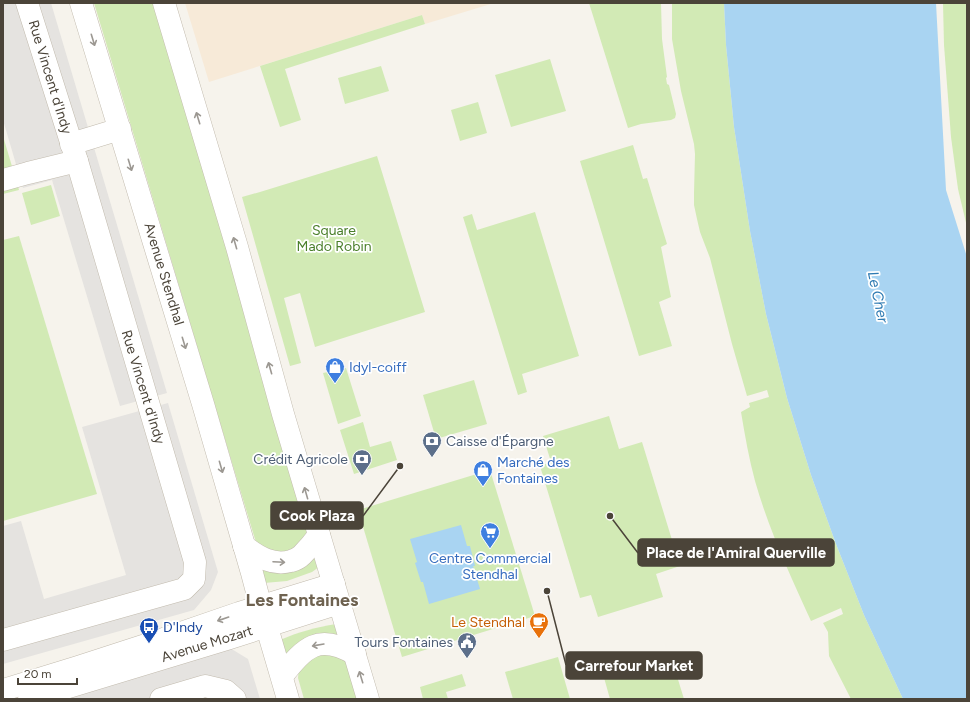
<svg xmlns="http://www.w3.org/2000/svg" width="970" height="702" viewBox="0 0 970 702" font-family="Figtree,sans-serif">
	<rect width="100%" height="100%" fill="#f6f3ec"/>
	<path fill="#f7ead8" d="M185 3H494L425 24 422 15 209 82Z"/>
	<g fill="#d2eab5">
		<path d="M94 3H153L311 533 285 556 258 549C203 367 149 185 94 3Z"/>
		<path d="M589 3H661L662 39 667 77 666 78 667 84 669 85 676 114 675 118 671 120 641 124 628 128Z"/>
		<path d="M672 3H724L726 45 734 127 750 231 766 314 787 398 811 475 836 544 864 615 903 699H851L829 656 828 632 823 623 843 614 841 608 811 621C790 575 769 530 755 481 749 459 745 436 741 412L750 407 749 403 769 397 767 390 747 396 732 344 710 258 700 232 697 219 694 205V193L695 154 694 144 681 91 672 39Z"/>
		<path d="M943 3H967V227L958 189 951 137 944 45Z"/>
		<path d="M422 15 425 24 285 69 301 120 280 127 260 66Z"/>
		<path d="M550 59 566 111 511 127 495 75Z"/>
		<path d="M381 66 389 91 345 104 338 78Z"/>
		<path d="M478 102 487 133 460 141 451 110Z"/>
		<path d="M3 136 19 190 3 194Z"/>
		<path d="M633 145 643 179 647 178 667 244 661 247 671 297 659 302 672 346 639 356 580 161Z"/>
		<path d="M377 156 425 312 315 347 300 293 284 298 301 363 290 366 242 197 260 192Z"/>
		<path d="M51 185 60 216 31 225 22 193Z"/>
		<path d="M535 212 579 356 522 374 527 392 518 395 463 217 472 214 477 230Z"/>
		<path d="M19 236 97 494 3 521V240Z"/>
		<path d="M346 368 361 416 338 424 323 373Z"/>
		<path d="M474 380 487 424 436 439 423 395Z"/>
		<path d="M609 416 619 449 642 442 680 566 656 574 663 597 598 617 591 595 580 598 540 466 551 462 543 436Z"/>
		<path d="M363 422 370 447 391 441 397 460 354 474 340 430Z"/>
		<path d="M490 470 535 616 402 657 358 510Z"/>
		<path d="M313 554 319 567 312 572 287 581 264 583 260 568Z"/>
		<path d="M336 624 343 635 288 655H284L280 640C298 632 317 627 336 624Z"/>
		<path d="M328 653 345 657 365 699H304L298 678 299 668 305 659Z"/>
		<path d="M558 657 570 699H513L505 672Z"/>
		<path d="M672 660 684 699H610L601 667 610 664 614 677Z"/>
		<path d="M462 674 466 686 446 692 448 699H423L420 687Z"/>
	</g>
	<g fill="#e5e3e0">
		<path d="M3 3H51L167 393 120 406 52 180 23 188 3 120Z"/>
		<path d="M168 403 218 572 211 590 194 610 3 664V526L21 521 44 599 126 575 82 427Z"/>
		<path d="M230 648 248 659 260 699H50Z"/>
	</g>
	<g fill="#a9d4f2">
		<path d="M724 3H936L946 190 967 257V699H903L864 615 836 544 811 475 787 398 766 314 750 231 734 127 726 45Z"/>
		<path d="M461 525 467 546H470L475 566H473L480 589 429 604 423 582H421L415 563 417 562 410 539Z"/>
	</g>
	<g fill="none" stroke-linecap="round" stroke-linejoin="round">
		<g stroke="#c2bbae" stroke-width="23">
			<g id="minor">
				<path d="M81 3 203 404 252 573 261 607 288 699"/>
				<path d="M164 3 237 247 283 414 368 699"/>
				<path d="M71 144 120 129"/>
				<path d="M3 180 28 173 77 161"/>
				<path d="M244 546C258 557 273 566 291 561 295 560 299 558 302 555 308 549 314 542 319 535"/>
				<path d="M3 640 184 589 194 579 195 562 77 161 27 3"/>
				<path d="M282 676C305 647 318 633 355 654"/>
				<path d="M3 690 78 667 149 644 239 613 334 584"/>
				<path d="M29 699 230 638 339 603"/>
				<path d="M161 699 205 686 226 691 235 699"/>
			</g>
		</g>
		<use href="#minor" stroke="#fff" stroke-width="22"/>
	</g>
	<defs><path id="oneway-shaft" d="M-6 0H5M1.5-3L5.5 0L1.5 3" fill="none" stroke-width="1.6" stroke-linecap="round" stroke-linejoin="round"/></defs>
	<g stroke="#9c9892">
		<use href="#oneway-shaft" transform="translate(93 40) rotate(73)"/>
		<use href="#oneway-shaft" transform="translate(198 118) rotate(-107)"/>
		<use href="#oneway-shaft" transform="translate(130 165) rotate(73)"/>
		<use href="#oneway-shaft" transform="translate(235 243) rotate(-106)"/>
		<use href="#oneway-shaft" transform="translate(184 343) rotate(73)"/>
		<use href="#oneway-shaft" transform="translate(270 368) rotate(-106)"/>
		<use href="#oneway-shaft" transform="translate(221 467) rotate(74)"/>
		<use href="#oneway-shaft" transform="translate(306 493) rotate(-106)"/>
		<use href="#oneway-shaft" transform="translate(279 562) rotate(3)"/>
		<use href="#oneway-shaft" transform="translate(223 619) rotate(161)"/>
		<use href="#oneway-shaft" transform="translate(318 645) rotate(170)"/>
		<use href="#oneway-shaft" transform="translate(361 677) rotate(-107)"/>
	</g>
	<defs>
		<g id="shop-pin" transform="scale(1)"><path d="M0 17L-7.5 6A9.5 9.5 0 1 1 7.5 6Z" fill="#3f7fe0" stroke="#fff"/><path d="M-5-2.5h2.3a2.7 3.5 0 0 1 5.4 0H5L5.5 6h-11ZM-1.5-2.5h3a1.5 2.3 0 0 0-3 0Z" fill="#fff"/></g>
		<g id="bank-pin" transform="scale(1)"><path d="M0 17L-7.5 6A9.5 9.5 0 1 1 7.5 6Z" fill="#5c6f8a" stroke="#fff"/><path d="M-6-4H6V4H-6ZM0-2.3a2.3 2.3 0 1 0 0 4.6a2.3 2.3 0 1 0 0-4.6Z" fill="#fff"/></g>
		<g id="supermarket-pin" transform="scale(1)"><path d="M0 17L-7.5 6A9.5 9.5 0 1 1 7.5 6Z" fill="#3f7fe0" stroke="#fff"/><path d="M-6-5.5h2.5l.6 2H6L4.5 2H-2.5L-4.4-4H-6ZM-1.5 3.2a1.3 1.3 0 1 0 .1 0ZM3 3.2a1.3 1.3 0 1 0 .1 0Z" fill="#fff"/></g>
		<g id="cafe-pin" transform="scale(1)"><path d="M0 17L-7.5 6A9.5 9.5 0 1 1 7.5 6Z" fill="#e8710a" stroke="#fff"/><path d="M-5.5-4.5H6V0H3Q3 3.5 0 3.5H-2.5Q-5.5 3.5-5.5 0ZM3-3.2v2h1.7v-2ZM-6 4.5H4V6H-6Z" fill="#fff"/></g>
		<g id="bus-pin" transform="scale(1)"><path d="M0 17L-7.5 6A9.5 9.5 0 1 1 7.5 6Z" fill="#1a4fb4" stroke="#fff"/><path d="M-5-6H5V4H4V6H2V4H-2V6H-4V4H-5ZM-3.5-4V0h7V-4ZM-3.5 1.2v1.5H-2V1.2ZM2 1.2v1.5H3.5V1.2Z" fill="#fff"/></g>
		<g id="civic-pin" transform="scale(1)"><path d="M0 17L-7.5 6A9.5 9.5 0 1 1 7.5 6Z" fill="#5c6f8a" stroke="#fff"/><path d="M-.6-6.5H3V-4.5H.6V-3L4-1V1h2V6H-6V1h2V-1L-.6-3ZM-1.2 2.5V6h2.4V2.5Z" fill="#fff"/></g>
	</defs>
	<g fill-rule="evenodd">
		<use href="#shop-pin" x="335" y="367"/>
		<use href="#bank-pin" x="432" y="441"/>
		<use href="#bank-pin" x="362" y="459"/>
		<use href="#shop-pin" x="483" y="470"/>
		<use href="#supermarket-pin" x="490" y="532"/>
		<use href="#cafe-pin" x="539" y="622"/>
		<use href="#bus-pin" x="149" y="627"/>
		<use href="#civic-pin" x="467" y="642"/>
	</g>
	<g text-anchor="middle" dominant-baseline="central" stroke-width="3.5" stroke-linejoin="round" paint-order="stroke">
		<g font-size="14" fill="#4b4439" stroke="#fff">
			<text transform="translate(50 77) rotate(73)">Rue Vincent d'Indy</text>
			<text transform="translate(164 274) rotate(73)">Avenue Stendhal</text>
			<text transform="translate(143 387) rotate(73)">Rue Vincent d'Indy</text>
			<text transform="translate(207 644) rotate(-17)">Avenue Mozart</text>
		</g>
		<g font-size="14" fill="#4a7f2a" stroke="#fff">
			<text x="334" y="230">Square<tspan x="334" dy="16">Mado Robin</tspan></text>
		</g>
		<g font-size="14" fill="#366cbe" stroke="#fff" text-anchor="start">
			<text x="349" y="367">Idyl-coiff</text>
			<text x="497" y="462">Marché des<tspan x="497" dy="16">Fontaines</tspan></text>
			<text x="490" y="558" text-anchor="middle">Centre Commercial<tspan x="490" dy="16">Stendhal</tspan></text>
		</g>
		<g font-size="14" fill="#4e5e75" stroke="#fff" text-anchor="end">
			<text x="446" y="441" text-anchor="start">Caisse d'Épargne</text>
			<text x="348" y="459">Crédit Agricole</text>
			<text x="453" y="642">Tours Fontaines</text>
		</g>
		<g font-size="14" fill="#c56008" stroke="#fff" text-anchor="end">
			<text x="525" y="622">Le Stendhal</text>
		</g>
		<g font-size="14" fill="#164399" stroke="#fff" text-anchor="start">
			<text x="163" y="627">D'Indy</text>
		</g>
		<g font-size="15" font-style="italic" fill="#2e7ab2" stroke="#fff">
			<text transform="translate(878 297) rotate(78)">Le Cher</text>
		</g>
		<g font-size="18" font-weight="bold" fill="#6e6250" stroke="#fff">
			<text x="302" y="600">Les Fontaines</text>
		</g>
	</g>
	<path fill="none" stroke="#4b4439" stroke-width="1.5" d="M400 466L363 516M610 516L638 553M547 591L566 665"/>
	<g fill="#4b4439" stroke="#fff" stroke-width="1.5">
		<circle cx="400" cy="466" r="4"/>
		<circle cx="610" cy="516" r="4"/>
		<circle cx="547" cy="591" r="4"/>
	</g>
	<g fill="#4b4439" stroke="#4b4439" stroke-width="1.5">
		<rect x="271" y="502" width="92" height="27" rx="4"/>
		<rect x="638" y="539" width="196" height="27" rx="4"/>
		<rect x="566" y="652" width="136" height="27" rx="4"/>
	</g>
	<g font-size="15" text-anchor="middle" font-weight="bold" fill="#fff">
		<text x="317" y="521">Cook Plaza</text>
		<text x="736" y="558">Place de l'Amiral Querville</text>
		<text x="634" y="671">Carrefour Market</text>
	</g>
	<rect width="970" height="702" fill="none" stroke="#4b4439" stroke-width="8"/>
	<path d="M18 678v6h59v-6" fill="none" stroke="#4b4439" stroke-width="2"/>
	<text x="24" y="678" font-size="12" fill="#4b4439" stroke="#ffffff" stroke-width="3" paint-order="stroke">20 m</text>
</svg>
